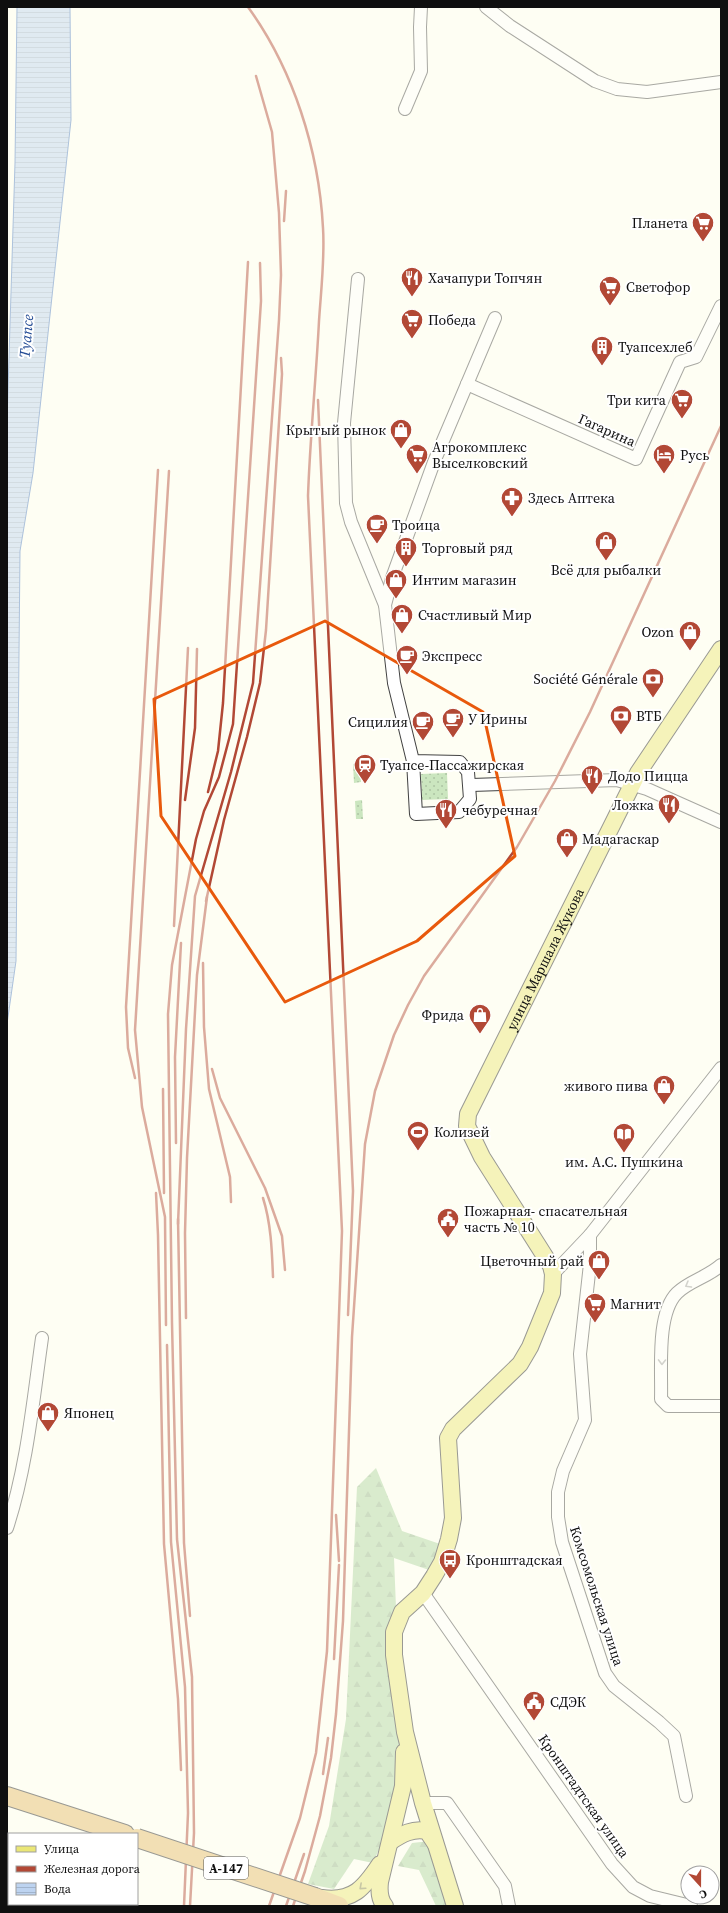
<svg xmlns="http://www.w3.org/2000/svg" width="728" height="1913" viewBox="0 0 728 1913" font-family="'Source Serif 4',serif">
	<defs>
		<pattern id="grass-dots" width="8" height="8" patternUnits="userSpaceOnUse"><rect width="8" height="8" fill="#cbe6bf"/><path d="M2 2h.1M6 6h.1" fill="none" stroke="#adc4a3" stroke-width="1.8" stroke-linecap="round"/></pattern>
		<pattern id="forest-firs" width="22" height="20" patternUnits="userSpaceOnUse"><rect width="22" height="20" fill="#add5a0"/><path d="M5 1l3.5 6h-7zM16 11l3.5 6h-7z" fill="#94b689"/></pattern>
		<pattern id="water-rules" width="6" height="5" patternUnits="userSpaceOnUse"><rect width="6" height="5" fill="#bdd3f0"/><path d="M0 2.5h6" fill="none" stroke="#a1b4cd"/></pattern>
	</defs>
	<rect width="100%" height="100%" fill="#fefef3"/>
	<g fill="url(#grass-dots)">
		<path d="M360 763 361 782 354 783 353 764Z"/>
		<path d="M447 773 448 799 422 800 421 774Z"/>
		<path d="M362 800 363 819H356L355 801Z"/>
	</g>
	<g fill="url(#forest-firs)">
		<path d="M376 1468 402 1531 443 1545 432 1571 394 1558 401 1733 400 1787 387 1831 373 1863 354 1859 334 1889 308 1884 329 1826 346 1719 357 1487Z"/>
		<path d="M430 1841 453 1906H436L419 1870 398 1866 412 1843Z"/>
	</g>
	<path fill="url(#water-rules)" stroke="#4b7ac0" d="M17 7H70L71 120 33 473 20 551 16 961 7 1024V422L15 163Z"/>
	<g fill="none" stroke-linecap="round" stroke-linejoin="round">
		<g stroke="#424242" stroke-width="14">
			<g id="minor">
				<path d="M486 7 510 26 595 81 617 89 647 92 721 82"/>
				<path d="M405 109 421 71 420 27 421 7"/>
				<path d="M358 279 344 423 346 503 351 522 385 605"/>
				<path d="M467 384 636 459 680 362 696 357 721 306"/>
				<path d="M413 761 460 762 468 772 470 799 459 812 416 814 413 761 394 683 385 605 392 578 434 462 495 318"/>
				<path d="M471 785 617 780 647 789 721 822"/>
				<path d="M590 1235V1264L580 1354 585 1420 563 1471 558 1492V1517L562 1542 605 1673 614 1686 659 1722 674 1736 686 1796"/>
				<path d="M721 1265C708 1277 689 1281 677 1293 656 1314 662 1370 661 1399L668 1406H721"/>
				<path d="M553 1274 590 1235 721 1068"/>
				<path d="M7 1528C27 1467 33 1401 42 1338"/>
				<path d="M423 1593 612 1864 633 1887 650 1896 691 1906"/>
				<path d="M423 1803H447L505 1886 509 1906"/>
			</g>
		</g>
		<g stroke="#202020" stroke-width="18">
			<g id="major">
				<path d="M390 1842C402 1834 413 1828 427 1831L435 1843"/>
				<path d="M322 1898C353 1902 364 1888 380 1864"/>
				<path d="M385 1906C379 1899 379 1891 380 1882L403 1786 404 1752"/>
				<path id="s1" d="M455 1906 423 1803 405 1732 394 1655V1632L402 1612 423 1593 434 1576 442 1562 449 1539 453 1518 448 1438 453 1429 520 1364 530 1347 552 1293 553 1274 551 1266 482 1157 467 1126 468 1114 638 773 721 649"/>
			</g>
		</g>
		<g stroke="#202020" stroke-width="20">
			<g id="highway">
				<path d="M7 1796 125 1834"/>
				<path d="M315 1897 339 1906"/>
			</g>
		</g>
		<use href="#minor" stroke="#fff" stroke-width="12"/>
		<use href="#major" stroke="#eae676" stroke-width="16"/>
		<use href="#highway" stroke="#e5bb69" stroke-width="18"/>
		<g stroke="#b24835" stroke-width="2.5">
			<path d="M248 7C293 69 319 150 323 228 325 258 321 290 319 321 316 380 310 438 308 496L342 1231 327 1651 316 1753 300 1818 269 1906"/>
			<path d="M284 221 286 191"/>
			<path d="M318 400 353 1191 348 1315"/>
			<path d="M208 792 218 751 223 703 248 262"/>
			<path d="M185 800 195 728 197 649"/>
			<path d="M206 901 224 820 247 737 260 683 266 630 282 374 281 358"/>
			<path d="M174 926 188 648"/>
			<path d="M203 963 204 1027 209 1089 230 1177 231 1202"/>
			<path d="M212 1069 220 1098 265 1188 282 1236 285 1270"/>
			<path d="M135 1078 128 1048 126 1007 158 470"/>
			<path d="M163 1089 164 1193"/>
			<path d="M176 1143 175 1057 181 943"/>
			<path d="M156 1193 158 1235 164 1544 178 1699 181 1770"/>
			<path d="M263 1198C271 1223 272 1251 273 1277"/>
			<path d="M178 1219 184 1543 190 1616"/>
			<path d="M178 1224 186 1029 195 896 231 772 253 683 279 320 281 275 279 213 272 132 256 76"/>
			<path d="M186 1318 185 1233 187 1158 197 975 207 897"/>
			<path d="M166 1325 165 1217 142 1107 135 1030 169 471"/>
			<path d="M167 1345 171 1542 185 1687 188 1813 184 1906"/>
			<path d="M336 1515 339 1561"/>
			<path d="M334 1659 339 1565"/>
			<path d="M323 1774 328 1738"/>
			<path d="M190 1906 194 1833 192 1677 177 1539 172 1323 168 1014 172 965 196 839 204 811 219 777 233 724 261 301 260 263"/>
			<path d="M286 1906 304 1854"/>
			<path d="M293 1906 305 1871 320 1816 331 1758 336 1714 343 1621 352 1337 365 1144 375 1091 394 1035 408 1005 424 976 517 847 555 781 590 712 721 426"/>
		</g>
		<g stroke="#202020" stroke-width="20" stroke-linecap="butt">
			<path id="highway-bridge" d="M137 1838 315 1897"/>
		</g>
		<use href="#highway-bridge" stroke="#e5bb69" stroke-width="18"/>
	</g>
	<defs><path id="oneway-chevron" d="M-2-3.5L2.5 0L-2 3.5" fill="none" stroke-width="1.6" stroke-linecap="round" stroke-linejoin="round"/></defs>
	<g stroke="#9f9f9f">
		<use href="#oneway-chevron" transform="translate(688 1285) rotate(150)"/>
		<use href="#oneway-chevron" transform="translate(662 1362) rotate(91)"/>
	</g>
	<use stroke="#878548" href="#oneway-chevron" transform="translate(362 1887) rotate(138)"/>
	<path d="M0 0H728V1913H0ZM325 621 483 712 515 856 417 941 285 1002 161 816 154 699Z" fill="#fefef3" fill-opacity=".55" fill-rule="evenodd"/>
	<path fill="none" stroke="#e8590c" stroke-width="3" stroke-linejoin="round" d="M325 621 483 712 515 856 417 941 285 1002 161 816 154 699Z"/>
	<defs>
		<g id="supermarket-pin" transform="scale(1.15)"><path d="M0 17L-7.5 6A9.5 9.5 0 1 1 7.5 6Z" fill="#b24835" stroke="#fff"/><path d="M-6-5.5h2.5l.6 2H6L4.5 2H-2.5L-4.4-4H-6ZM-1.5 3.2a1.3 1.3 0 1 0 .1 0ZM3 3.2a1.3 1.3 0 1 0 .1 0Z" fill="#fff"/></g>
		<g id="restaurant-pin" transform="scale(1.15)"><path d="M0 17L-7.5 6A9.5 9.5 0 1 1 7.5 6Z" fill="#b24835" stroke="#fff"/><path d="M-5-6h1v4h1v-4h1v4h1v-4h1v5L-1.5 .5V6h-2V.5L-5-1ZM5-6V6H3V1.5H1.5Q1.5-4 5-6Z" fill="#fff"/></g>
		<g id="building-pin" transform="scale(1.15)"><path d="M0 17L-7.5 6A9.5 9.5 0 1 1 7.5 6Z" fill="#b24835" stroke="#fff"/><path d="M-4-6H4V6H1V3H-1V6H-4ZM-2.5-4.3h1.7v1.8h-1.7ZM.8-4.3h1.7v1.8H.8ZM-2.5-1h1.7V.8h-1.7ZM.8-1h1.7V.8H.8Z" fill="#fff"/></g>
		<g id="shop-pin" transform="scale(1.15)"><path d="M0 17L-7.5 6A9.5 9.5 0 1 1 7.5 6Z" fill="#b24835" stroke="#fff"/><path d="M-5-2.5h2.3a2.7 3.5 0 0 1 5.4 0H5L5.5 6h-11ZM-1.5-2.5h3a1.5 2.3 0 0 0-3 0Z" fill="#fff"/></g>
		<g id="hotel-pin" transform="scale(1.15)"><path d="M0 17L-7.5 6A9.5 9.5 0 1 1 7.5 6Z" fill="#b24835" stroke="#fff"/><path d="M-6-4.5h1.5V1H6V5H4.5V3h-9V5H-6ZM-4 0a1.8 1.8 0 1 1 3.6 0ZM.5 0V-2.5h3Q6-2.5 6 0Z" fill="#fff"/></g>
		<g id="pharmacy-pin" transform="scale(1.15)"><path d="M0 17L-7.5 6A9.5 9.5 0 1 1 7.5 6Z" fill="#b24835" stroke="#fff"/><path d="M-2-6h4v4h4v4h-4v4h-4v-4h-4v-4h4Z" fill="#fff"/></g>
		<g id="cafe-pin" transform="scale(1.15)"><path d="M0 17L-7.5 6A9.5 9.5 0 1 1 7.5 6Z" fill="#b24835" stroke="#fff"/><path d="M-5.5-4.5H6V0H3Q3 3.5 0 3.5H-2.5Q-5.5 3.5-5.5 0ZM3-3.2v2h1.7v-2ZM-6 4.5H4V6H-6Z" fill="#fff"/></g>
		<g id="bank-pin" transform="scale(1.15)"><path d="M0 17L-7.5 6A9.5 9.5 0 1 1 7.5 6Z" fill="#b24835" stroke="#fff"/><path d="M-6-4H6V4H-6ZM0-2.3a2.3 2.3 0 1 0 0 4.6a2.3 2.3 0 1 0 0-4.6Z" fill="#fff"/></g>
		<g id="station-pin" transform="scale(1.15)"><path d="M0 17L-7.5 6A9.5 9.5 0 1 1 7.5 6Z" fill="#b24835" stroke="#fff"/><path d="M-3-6H3Q5-6 5-4V2Q5 4 3 4L4.5 6H3L1.5 4h-3L-3 6H-4.5L-3 4Q-5 4-5 2V-4Q-5-6-3-6ZM-3.5-4v3h7v-3ZM-3.5 1v1.5H-2V1ZM2 1v1.5H3.5V1Z" fill="#fff"/></g>
		<g id="stadium-pin" transform="scale(1.15)"><path d="M0 17L-7.5 6A9.5 9.5 0 1 1 7.5 6Z" fill="#b24835" stroke="#fff"/><path d="M0-5a6.5 5 0 1 0 0 10a6.5 5 0 1 0 0-10ZM-3.5-1.8h7v3.6h-7Z" fill="#fff"/></g>
		<g id="library-pin" transform="scale(1.15)"><path d="M0 17L-7.5 6A9.5 9.5 0 1 1 7.5 6Z" fill="#b24835" stroke="#fff"/><path d="M-6-4Q-3-5.5-.7-3.5V5Q-3 3-6 4ZM6-4Q3-5.5 .7-3.5V5Q3 3 6 4Z" fill="#fff"/></g>
		<g id="civic-pin" transform="scale(1.15)"><path d="M0 17L-7.5 6A9.5 9.5 0 1 1 7.5 6Z" fill="#b24835" stroke="#fff"/><path d="M-.6-6.5H3V-4.5H.6V-3L4-1V1h2V6H-6V1h2V-1L-.6-3ZM-1.2 2.5V6h2.4V2.5Z" fill="#fff"/></g>
		<g id="bus-pin" transform="scale(1.15)"><path d="M0 17L-7.5 6A9.5 9.5 0 1 1 7.5 6Z" fill="#b24835" stroke="#fff"/><path d="M-5-6H5V4H4V6H2V4H-2V6H-4V4H-5ZM-3.5-4V0h7V-4ZM-3.5 1.2v1.5H-2V1.2ZM2 1.2v1.5H3.5V1.2Z" fill="#fff"/></g>
	</defs>
	<g fill-rule="evenodd">
		<use href="#supermarket-pin" x="703" y="223"/>
		<use href="#restaurant-pin" x="412" y="278"/>
		<use href="#supermarket-pin" x="610" y="287"/>
		<use href="#supermarket-pin" x="412" y="320"/>
		<use href="#building-pin" x="602" y="347"/>
		<use href="#supermarket-pin" x="682" y="400"/>
		<use href="#shop-pin" x="401" y="430"/>
		<use href="#supermarket-pin" x="417" y="455"/>
		<use href="#hotel-pin" x="664" y="455"/>
		<use href="#pharmacy-pin" x="512" y="498"/>
		<use href="#cafe-pin" x="377" y="525"/>
		<use href="#shop-pin" x="606" y="542"/>
		<use href="#building-pin" x="406" y="548"/>
		<use href="#shop-pin" x="396" y="580"/>
		<use href="#shop-pin" x="402" y="615"/>
		<use href="#shop-pin" x="690" y="632"/>
		<use href="#cafe-pin" x="407" y="656"/>
		<use href="#bank-pin" x="653" y="679"/>
		<use href="#bank-pin" x="621" y="716"/>
		<use href="#cafe-pin" x="453" y="719"/>
		<use href="#cafe-pin" x="423" y="722"/>
		<use href="#station-pin" x="365" y="765"/>
		<use href="#restaurant-pin" x="592" y="776"/>
		<use href="#restaurant-pin" x="669" y="805"/>
		<use href="#restaurant-pin" x="446" y="810"/>
		<use href="#shop-pin" x="567" y="839"/>
		<use href="#shop-pin" x="480" y="1015"/>
		<use href="#shop-pin" x="664" y="1086"/>
		<use href="#stadium-pin" x="418" y="1132"/>
		<use href="#library-pin" x="624" y="1134"/>
		<use href="#civic-pin" x="448" y="1219"/>
		<use href="#shop-pin" x="599" y="1261"/>
		<use href="#supermarket-pin" x="595" y="1304"/>
		<use href="#shop-pin" x="48" y="1413"/>
		<use href="#bus-pin" x="450" y="1560"/>
		<use href="#civic-pin" x="534" y="1702"/>
	</g>
	<g text-anchor="middle" dominant-baseline="central" stroke-width="4" stroke-linejoin="round" paint-order="stroke">
		<rect fill="#fff" stroke="#575757" stroke-width="1" x="204" y="1857" width="44" height="22" rx="3"/>
		<g font-size="13" font-weight="bold" fill="#0f0f0f">
			<text x="226" y="1868">А-147</text>
		</g>
		<g font-size="14" fill="#0f0f0f" stroke="#fff" text-anchor="start">
			<text x="688" y="223" text-anchor="end">Планета</text>
			<text x="428" y="278">Хачапури Топчян</text>
			<text x="626" y="287">Светофор</text>
			<text x="428" y="320">Победа</text>
			<text x="618" y="347">Туапсехлеб</text>
			<text x="666" y="400" text-anchor="end">Три кита</text>
			<text x="386" y="430" text-anchor="end">Крытый рынок</text>
			<text x="432" y="447">Агрокомплекс<tspan x="432" dy="16">Выселковский</tspan></text>
			<text x="680" y="455">Русь</text>
			<text x="528" y="498">Здесь Аптека</text>
			<text x="392" y="525">Троица</text>
			<text x="422" y="548">Торговый ряд</text>
			<text x="606" y="570" text-anchor="middle">Всё для рыбалки</text>
			<text x="412" y="580">Интим магазин</text>
			<text x="418" y="615">Счастливый Мир</text>
			<text x="674" y="632" text-anchor="end">Ozon</text>
			<text x="422" y="656">Экспресс</text>
			<text x="638" y="679" text-anchor="end">Société Générale</text>
			<text x="636" y="716">ВТБ</text>
			<text x="468" y="719">У Ирины</text>
			<text x="408" y="722" text-anchor="end">Сицилия</text>
			<text x="380" y="765">Туапсе-Пассажирская</text>
			<text x="608" y="776">Додо Пицца</text>
			<text x="654" y="805" text-anchor="end">Ложка</text>
			<text x="462" y="810">чебуречная</text>
			<text x="582" y="839">Мадагаскар</text>
			<text x="464" y="1015" text-anchor="end">Фрида</text>
			<text x="648" y="1086" text-anchor="end">живого пива</text>
			<text x="434" y="1132">Колизей</text>
			<text x="624" y="1162" text-anchor="middle">им. А.С. Пушкина</text>
			<text x="464" y="1211">Пожарная- спасательная<tspan x="464" dy="16">часть № 10</tspan></text>
			<text x="584" y="1261" text-anchor="end">Цветочный рай</text>
			<text x="610" y="1304">Магнит</text>
			<text x="64" y="1413">Японец</text>
			<text x="466" y="1560">Кронштадская</text>
			<text x="550" y="1702">СДЭК</text>
		</g>
		<g font-size="14" fill="#0f0f0f" stroke="#fff">
			<text transform="translate(607 430) rotate(24)">Гагарина</text>
			<text stroke="none"><textPath href="#s1" startOffset="1051">улица Маршала Жукова</textPath></text>
			<text transform="translate(597 1596) rotate(72)">Комсомольская улица</text>
			<text transform="translate(584 1796) rotate(55)">Кронштадтская улица</text>
		</g>
		<g font-size="15" font-style="italic" fill="#254d95" stroke="#fff">
			<text transform="translate(26 336) rotate(-85)">Туапсе</text>
		</g>
	</g>
	<rect width="728" height="1913" fill="none" stroke="#0f0f0f" stroke-width="16"/>
	<rect x="8" y="1833" width="130" height="72" fill="#ffffff" stroke="#9f9f9f"/>
	<rect x="16" y="1846" width="20" height="6" fill="#eae676" stroke="#9f9f9f"/>
	<text x="44" y="1853" font-size="12" fill="#0f0f0f">Улица</text>
	<rect x="16" y="1866" width="20" height="6" fill="#b24835" stroke="#9f9f9f"/>
	<text x="44" y="1873" font-size="12" fill="#0f0f0f">Железная дорога</text>
	<rect x="16" y="1883" width="20" height="12" fill="url(#water-rules)" stroke="#9f9f9f"/>
	<text x="44" y="1893" font-size="12" fill="#0f0f0f">Вода</text>
	<g transform="translate(700 1885) rotate(159)"><circle r="19" fill="#ffffff" stroke="#9f9f9f"/>
	<path d="M0-3L7 15L0 10L-7 15Z" fill="#b24835"/>
	<text y="-6" font-size="11" font-weight="bold" text-anchor="middle" fill="#0f0f0f">С</text>
	</g>
</svg>
